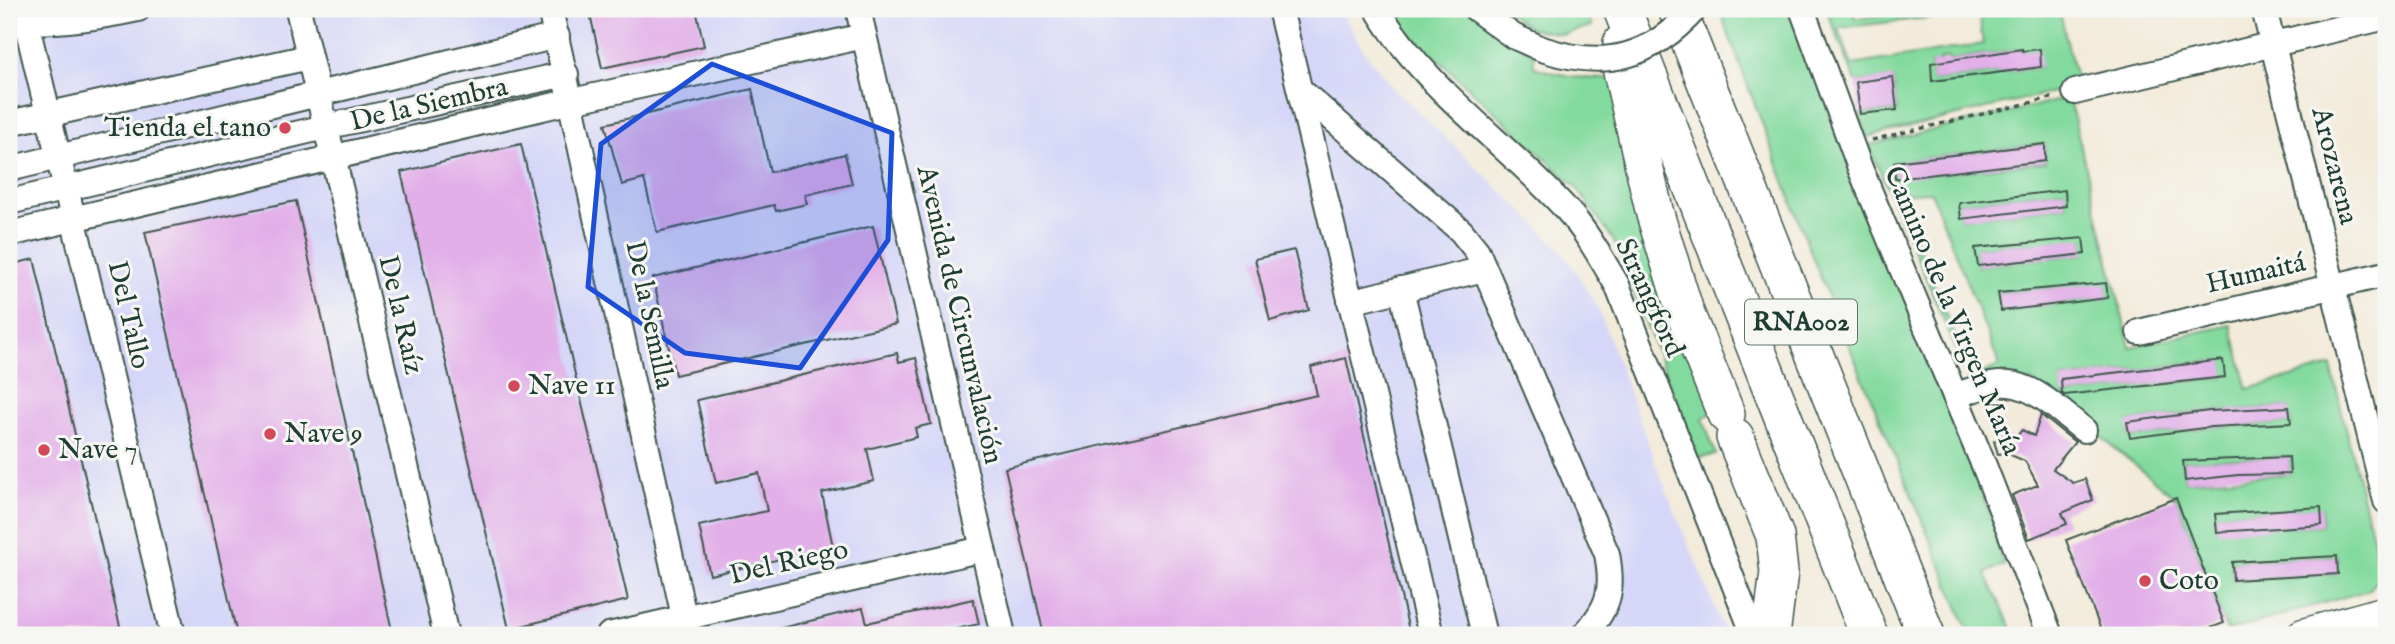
<svg xmlns="http://www.w3.org/2000/svg" width="2395" height="644" viewBox="0 0 2395 644" font-family="'IM FELL English',serif">
	<rect width="100%" height="100%" fill="#f6f6f2"/>
	<filter id="ink" filterUnits="userSpaceOnUse"><feTurbulence type="fractalNoise" baseFrequency=".0143" numOctaves="2"/><feDisplacementMap in="SourceGraphic" scale="14" xChannelSelector="R" yChannelSelector="G"/><feConvolveMatrix kernelMatrix="1 2 1 2 8 2 1 2 1" color-interpolation-filters="sRGB"/></filter>
	<filter id="wash" filterUnits="userSpaceOnUse"><feTurbulence type="fractalNoise" baseFrequency=".00686" numOctaves="4" result="noise"/><feDisplacementMap in="SourceGraphic" scale="28" xChannelSelector="R" yChannelSelector="G"/><feGaussianBlur stdDeviation="1.57" result="paint"/><feColorMatrix in="noise" values="0 0 0 0 0 0 0 0 0 0 0 0 0 0 0 0 0 1.4 0 .05"/><feComposite in="paint" operator="in"/></filter>
	<g filter="url(#wash)">
		<rect width="100%" height="100%" fill="#f3ebda"/>
		<path fill="#d6d7f8" d="M9 9H1340L1366 54 1393 88 1530 218 1566 256 1598 308 1661 478 1726 635H9Z"/>
		<g fill="#83da9e" stroke="#518c69" stroke-width="2" fill-rule="evenodd">
			<path d="M1394 9H1471L1534 54V67C1563 77 1588 80 1618 79L1714 411 1703 419 1716 455 1698 458 1614 241 1576 187 1407 31Z"/>
			<path d="M1504 9H1585L1592 26 1563 34 1531 29Z"/>
			<path d="M1719 9H1792L1996 530 1999 553 2004 565 1985 573 2014 633 2020 635H1970L1817 269Z"/>
			<path d="M1826 9H1853L1855 19 1931 9H2059L2078 86 1867 137 1860 114 1897 110 1893 78 1856 82ZM1979 12 1983 44 1852 65 1838 28ZM2021 49 2040 67 1933 81 1931 64 1940 62 1941 59 1950 58 1951 60Z"/>
			<path d="M2069 98 2130 347 2231 325 2248 389 2331 366 2381 574 2369 590 2227 631 2176 498 2032 381 1971 384 1869 145ZM2045 144V162L1895 178 1894 162ZM2064 190 2066 206 1961 219 1960 203ZM1931 192 2000 366 1972 377 1897 194ZM2083 239 2084 254 1978 266 1976 248ZM2106 284 2107 298 2002 310 1998 293ZM2222 360 2224 377 2063 395 2061 379ZM2288 407 2291 423 2211 427 2130 438 2128 422 2209 411ZM2289 457 2290 474 2185 481 2183 461ZM2321 508 2322 525 2217 531 2215 514ZM2337 556V574L2233 580 2232 562Z"/>
		</g>
		<g id="blocks">
			<g fill="#e2afe8">
				<path d="M589 9H696L704 46 602 68Z"/>
				<path d="M2022 49V51L2040 49 2041 67 1932 81 1931 63Z"/>
				<path d="M1893 77 1897 110 1860 114 1856 82Z"/>
				<path d="M752 89 770 172 845 154 852 184 805 195 807 204 776 211 774 205 657 232 644 179 622 185 605 124Z"/>
				<path d="M521 144 628 600 509 629 401 172Z"/>
				<path d="M2045 144V161L1895 179 1894 162Z"/>
				<path d="M2065 190 2066 206 1961 219 1959 203Z"/>
				<path d="M296 201 393 635H237L145 232Z"/>
				<path d="M873 226 896 324 675 375 653 278Z"/>
				<path d="M2083 238 2085 254 1978 266 1975 248Z"/>
				<path d="M1294 250 1309 310 1270 321 1255 259Z"/>
				<path d="M34 259 122 635H9V265Z"/>
				<path d="M2106 283 2108 298 2001 311 1998 293Z"/>
				<path d="M897 353 899 362 916 358 931 424 915 428 917 437 867 449 874 481 822 493 833 547 710 575 699 526 767 511 759 473 716 483 697 400Z"/>
				<path d="M1346 358 1410 635H1044L1005 468 1317 395 1311 367Z"/>
				<path d="M2223 360 2225 377 2065 395 2062 394 2061 379Z"/>
				<path d="M2289 407 2291 423 2211 427 2130 438 2127 422 2209 411Z"/>
				<path d="M2041 415 2075 442 2053 469 2073 483 2085 479 2093 500 2062 513 2067 524 2029 539 2012 495 2038 485 2025 461 2006 453 1998 454 1994 441 2004 436 2014 439 2022 430 2034 436Z"/>
				<path d="M2289 457 2290 474 2238 475 2185 481 2183 461Z"/>
				<path d="M2176 498 2224 623 2192 635H2103L2066 540Z"/>
				<path d="M2321 507 2322 525 2217 532 2215 514Z"/>
				<path d="M2337 556 2338 574 2233 580 2232 562Z"/>
				<path d="M973 599 979 624 929 635H774L773 630 863 608 867 623Z"/>
			</g>
		</g>
	</g>
	<g filter="url(#ink)">
		<use href="#blocks" fill-opacity="0" stroke="#3f574d" stroke-width="2"/>
		<g fill="none" stroke-linecap="round" stroke-linejoin="round">
			<g stroke="#3f574d" stroke-width="28">
				<g id="minor">
					<path d="M23 9 173 635"/>
					<path d="M298 9 446 635"/>
					<path d="M550 9 688 635"/>
					<path d="M858 9 1003 635"/>
					<path d="M1280 9 1431 635"/>
					<path d="M1377 9C1427 91 1503 140 1567 210 1587 232 1602 260 1617 285L1754 635"/>
					<path d="M1476 9 1513 36 1542 49"/>
					<path d="M1802 9 1860 168 1985 468 2050 635"/>
					<path d="M2264 9 2386 501"/>
					<path d="M10 21C53 24 96 18 138 9"/>
					<path d="M1300 90 1461 231 1477 251 1607 554C1614 591 1609 607 1584 635"/>
					<path d="M2075 92 2386 17"/>
					<path d="M9 123 309 57"/>
					<path d="M9 169 557 36"/>
					<path d="M9 202 325 127 566 74"/>
					<path d="M9 234 572 101 864 36"/>
					<path d="M1401 289 1484 635"/>
					<path d="M1350 302 1484 269"/>
					<path d="M2139 332 2386 274"/>
					<path d="M1955 396C1971 390 1992 382 2009 384 2036 386 2063 414 2084 430"/>
					<path d="M609 635 983 549"/>
				</g>
			</g>
			<g stroke="#3f574d" stroke-width="35">
				<path id="major" d="M2303 635 2386 612"/>
			</g>
			<g stroke="#3f574d" stroke-width="40">
				<g id="highway">
					<path d="M1622 9 1869 635"/>
					<path d="M1677 9 1926 635"/>
					<path d="M1622 43 1621 67 1655 214 1686 315 1726 414"/>
					<path d="M1735 437 1775 536 1779 572 1771 635"/>
				</g>
			</g>
			<path stroke="#3f574d" stroke-width="3.5" stroke-dasharray="5 5" stroke-linecap="butt" d="M1872 140 2055 97"/>
			<use href="#minor" stroke="#fff" stroke-width="24"/>
			<use href="#major" stroke="#fff" stroke-width="32"/>
			<use href="#highway" stroke="#fff" stroke-width="37"/>
			<g stroke="#3f574d" stroke-width="28" stroke-linecap="butt">
				<path id="minor-bridge" d="M1542 49C1606 70 1650 58 1695 9"/>
			</g>
			<use href="#minor-bridge" stroke="#fff" stroke-width="24"/>
		</g>
	</g>
	<path fill="#1d4ed8" fill-opacity="0.2" stroke="#1d4ed8" stroke-width="5" stroke-linejoin="round" d="M712 64 892 133 888 240 800 368 685 353 588 287 601 144Z"/>
	<g fill="#d1495b" stroke="#f6f6f2" stroke-width="2.5">
		<circle cx="285" cy="128" r="7"/>
		<circle cx="514" cy="386" r="7"/>
		<circle cx="270" cy="434" r="7"/>
		<circle cx="44" cy="450" r="7"/>
		<circle cx="2145" cy="581" r="7"/>
	</g>
	<g text-anchor="middle" dominant-baseline="central" stroke-width="6" stroke-linejoin="round" paint-order="stroke">
		<rect fill="#f6f6f2" stroke="#60746d" stroke-width="2" x="1745" y="299.5" width="112" height="45" rx="5"/>
		<g font-size="26" font-weight="bold" fill="#1f3d34">
			<text x="1801" y="322">RNA002</text>
		</g>
		<g font-size="28" fill="#1f3d34" stroke="#f6f6f2">
			<text transform="translate(429 105) rotate(-13)">De la Siembra</text>
			<text transform="translate(2334 166) rotate(76)">Arozarena</text>
			<text transform="translate(2256 274) rotate(-13)">Humaitá</text>
			<text transform="translate(1649 298) rotate(65)">Strangford</text>
			<text transform="translate(1952 311) rotate(67)">Camino de la Virgen María</text>
			<text transform="translate(128 315) rotate(77)">Del Tallo</text>
			<text transform="translate(400 315) rotate(77)">De la Raíz</text>
			<text transform="translate(649 315) rotate(78)">De la Semilla</text>
			<text transform="translate(959 315) rotate(77)">Avenida de Circunvalación</text>
			<text transform="translate(789 563) rotate(-13)">Del Riego</text>
		</g>
		<g font-size="28" fill="#1f3d34" stroke="#f6f6f2" text-anchor="start">
			<text x="271" y="128" text-anchor="end">Tienda el tano</text>
			<text x="528" y="386">Nave 11</text>
			<text x="284" y="434">Nave 9</text>
			<text x="58" y="450">Nave 7</text>
			<text x="2159" y="581">Coto</text>
		</g>
	</g>
	<rect width="2395" height="644" fill="none" stroke="#f6f6f2" stroke-width="35"/>
</svg>
